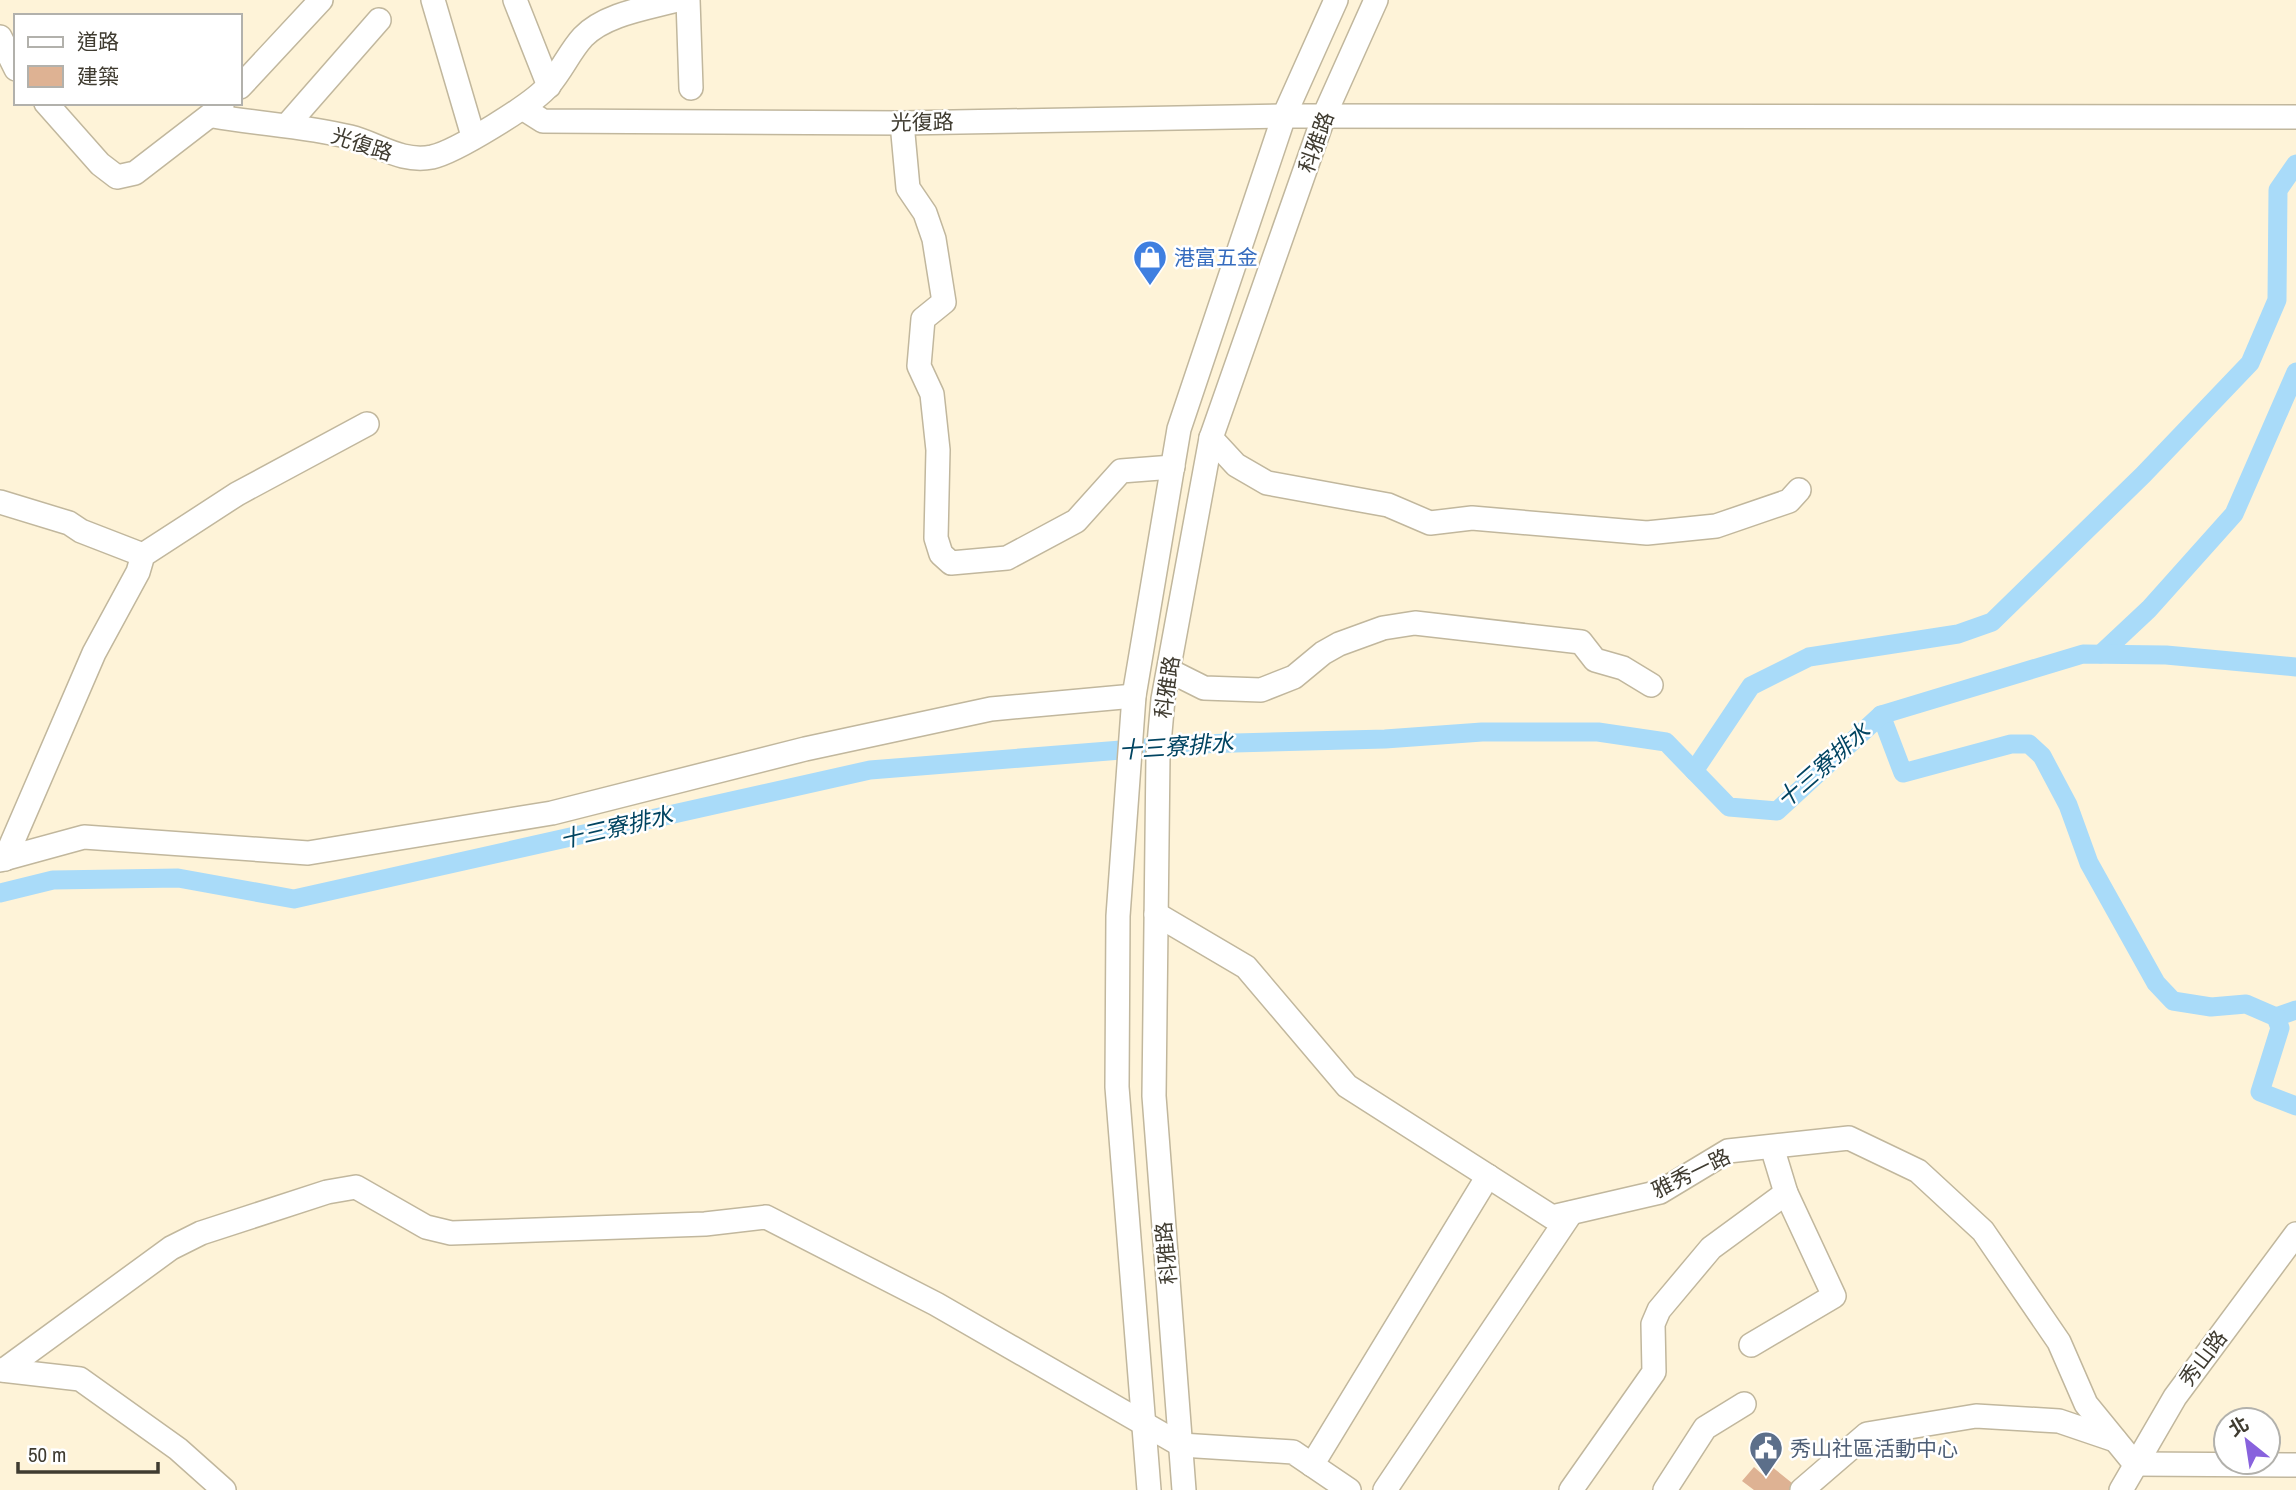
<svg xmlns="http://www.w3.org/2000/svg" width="2296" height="1490" viewBox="0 0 2296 1490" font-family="'Archivo Narrow','Noto Sans TC',sans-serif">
	<rect width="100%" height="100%" fill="#fef3d8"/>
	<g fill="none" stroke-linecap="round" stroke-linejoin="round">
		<g stroke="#a9dbf9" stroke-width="19">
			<path d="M2101 654 2149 609 2234 514 2296 372"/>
			<path d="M1881 715 1903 773 2011 744H2029L2042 756 2068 805 2089 863 2156 983 2173 1001 2211 1007 2246 1004 2276 1017 2296 1010"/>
			<path d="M1694 771 1751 686 1809 657 1958 634 1992 622 2143 475 2250 363 2277 300 2278 190 2296 164"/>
			<path d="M0 893 53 880 178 878 294 899 870 770 1197 744 1385 739 1482 732H1598L1666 742 1729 807 1777 811 1881 715 2083 654 2166 655 2296 667"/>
			<path d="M2276 1017 2280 1028 2260 1092 2296 1106"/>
		</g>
	</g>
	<path fill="#deb293" d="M1771 1466 1792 1483 1789 1490H1754L1742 1481 1754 1467 1763 1475Z"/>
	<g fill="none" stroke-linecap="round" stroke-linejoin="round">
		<g stroke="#c1b79d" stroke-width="26">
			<g id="minor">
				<path d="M433 0 473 136"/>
				<path d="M515 0 549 86"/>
				<path d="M688 0 691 88"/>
				<path d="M0 37 16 69"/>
				<path d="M240 87 321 0"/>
				<path d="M46 103 100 164 117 177 135 173 222 106"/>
				<path d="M524 109 543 121 902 123 1284 116 2296 117"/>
				<path d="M213 116C259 124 305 126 350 137 378 144 401 163 432 157 455 152 534 104 549 85 562 70 570 51 583 37 605 14 648 8 677 0"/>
				<path d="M902 123 908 188 925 213 934 239 944 302 923 319 919 366 932 394 938 450 936 538 941 554 951 563 1007 558 1076 521 1121 471 1173 467"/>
				<path d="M288 124 379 20"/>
				<path d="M1211 438 1236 465 1267 483 1388 505 1430 523 1472 518 1647 533 1716 526 1789 501 1799 490"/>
				<path d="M0 502 69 523 81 531 143 555"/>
				<path d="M1170 671 1204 688 1261 690 1294 677 1323 653 1339 644 1383 628 1415 623 1581 642 1595 660 1623 668 1651 685"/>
				<path d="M5 859 94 653 138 572 143 555 237 494 367 424"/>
				<path d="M0 860 84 837 308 853 552 813 805 749 991 709 1134 696"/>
				<path d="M1156 914 1246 967 1347 1086 1552 1217 1660 1192 1728 1151 1849 1138 1918 1171 1983 1231 2059 1342 2086 1404 2135 1464"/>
				<path d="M1751 1345 1834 1296 1786 1193 1772 1147"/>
				<path d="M0 1370 80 1379 178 1449 224 1490"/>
				<path d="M4 1370 171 1248 201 1233 327 1192 356 1187 426 1227 451 1233 705 1224 766 1217 936 1304 1181 1445 1293 1452 1349 1490"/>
				<path d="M2135 1464 2296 1465"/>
				<path d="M1312 1465 1488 1176"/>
				<path d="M1149 1490 1117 1087 1118 916 1134 696 1179 429 1284 116 1336 0"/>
				<path d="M1184 1490 1154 1096 1158 755 1163 699 1211 438 1324 116 1376 0"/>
				<path d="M1385 1490 1571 1213"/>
				<path d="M1571 1490 1654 1372 1653 1324 1659 1310 1711 1248 1786 1193"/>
				<path d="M1665 1490 1705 1428 1744 1404"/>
				<path d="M1802 1490 1867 1434 1976 1416 2059 1421 2115 1440"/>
				<path d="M2121 1490 2175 1397 2296 1234"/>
			</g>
		</g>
		<use href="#minor" stroke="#fff" stroke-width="23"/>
	</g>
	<defs>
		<g id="shop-pin" transform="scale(1.75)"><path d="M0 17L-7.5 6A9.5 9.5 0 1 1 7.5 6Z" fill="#3f7fe0" stroke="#fff"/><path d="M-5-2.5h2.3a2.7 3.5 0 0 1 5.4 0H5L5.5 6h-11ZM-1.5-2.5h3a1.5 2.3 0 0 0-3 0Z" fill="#fff"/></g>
		<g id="civic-pin" transform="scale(1.75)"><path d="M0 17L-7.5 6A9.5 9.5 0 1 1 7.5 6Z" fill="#5c6f8a" stroke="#fff"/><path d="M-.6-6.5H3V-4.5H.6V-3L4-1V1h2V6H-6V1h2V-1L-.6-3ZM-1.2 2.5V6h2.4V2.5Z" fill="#fff"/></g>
	</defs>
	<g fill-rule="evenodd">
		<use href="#shop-pin" x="1150" y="257"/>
		<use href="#civic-pin" x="1766" y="1448"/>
	</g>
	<g text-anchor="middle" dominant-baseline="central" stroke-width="5" stroke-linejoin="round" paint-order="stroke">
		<g font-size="21" fill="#3f3b30" stroke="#fff">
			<text transform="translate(922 122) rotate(-1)">光復路</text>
			<text transform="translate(1316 142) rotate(-70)">科雅路</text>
			<text transform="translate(362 144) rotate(18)">光復路</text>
			<text transform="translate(1167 687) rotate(-81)">科雅路</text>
			<text transform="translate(1691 1173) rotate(-26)">雅秀一路</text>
			<text transform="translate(1166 1253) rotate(-95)">科雅路</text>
			<text transform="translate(2203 1358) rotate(-53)">秀山路</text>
		</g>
		<g font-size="21" fill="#366cbe" stroke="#fff" text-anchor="start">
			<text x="1174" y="257">港富五金</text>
		</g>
		<g font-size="21" fill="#4e5e75" stroke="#fff" text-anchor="start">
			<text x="1790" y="1448">秀山社區活動中心</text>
		</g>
		<g font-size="23" font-style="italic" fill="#014461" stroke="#fff">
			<text transform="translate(1176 746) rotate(-4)">十三寮排水</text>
			<text transform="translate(1823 765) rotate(-41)">十三寮排水</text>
			<text transform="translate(616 827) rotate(-13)">十三寮排水</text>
		</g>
	</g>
	<rect x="14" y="14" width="228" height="91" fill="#ffffff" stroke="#b2b1ac" stroke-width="2"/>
	<rect x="28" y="37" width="35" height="10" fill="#ffffff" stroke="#b2b1ac" stroke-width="2"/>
	<text x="77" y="49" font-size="21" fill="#3f3b30">道路</text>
	<rect x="28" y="66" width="35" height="21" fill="#deb293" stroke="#b2b1ac" stroke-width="2"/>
	<text x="77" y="84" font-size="21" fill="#3f3b30">建築</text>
	<g transform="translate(2247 1441) rotate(330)"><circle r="33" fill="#ffffff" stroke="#b2b1ac" stroke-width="2"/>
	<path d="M0-5L12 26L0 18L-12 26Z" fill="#8862dd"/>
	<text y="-10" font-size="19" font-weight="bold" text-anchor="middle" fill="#3f3b30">北</text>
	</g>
	<path d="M18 1462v10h140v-10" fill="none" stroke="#3f3b30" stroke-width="3.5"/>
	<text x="28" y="1462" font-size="21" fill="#3f3b30" stroke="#ffffff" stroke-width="5" paint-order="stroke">50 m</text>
</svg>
